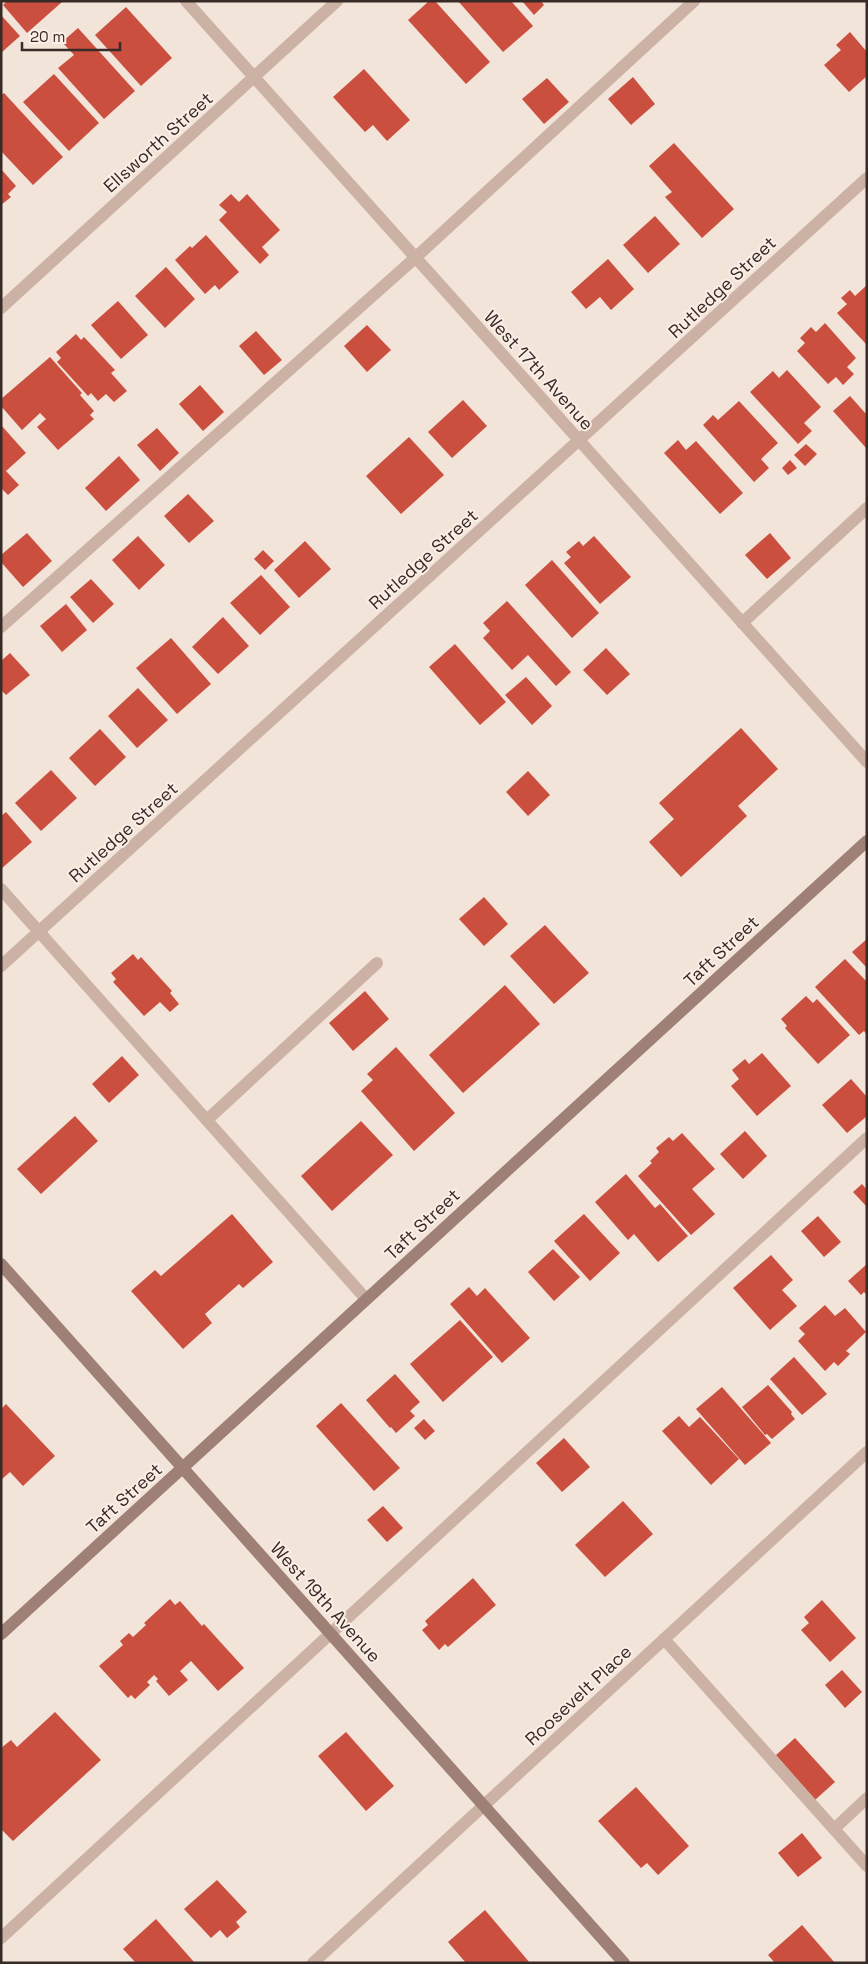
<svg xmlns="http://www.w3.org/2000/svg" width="868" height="1964" viewBox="0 0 868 1964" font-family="'Space Grotesk',sans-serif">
	<rect width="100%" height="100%" fill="#f3e4da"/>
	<g fill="#cb4f3f">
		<path d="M7 1H60L62 2 27 33 3 5Z"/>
		<path d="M429 1H435L490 62 466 84 408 20Z"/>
		<path d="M458 1H511L533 26 503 52Z"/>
		<path d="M522 1H541L544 5 534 15Z"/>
		<path d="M126 7 172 58 141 86 95 35Z"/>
		<path d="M1 15 20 36 1 53Z"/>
		<path d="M78 28 135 91 104 119 58 68 74 55 62 42Z"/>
		<path d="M850 32 867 52V76L849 92 824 65 841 50 836 45Z"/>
		<path d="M364 69 410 120 387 141 373 125 365 132 333 97Z"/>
		<path d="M54 74 99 123 69 151 23 102Z"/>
		<path d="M633 77 655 104 631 125 608 99Z"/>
		<path d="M547 78 569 102 544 124 522 99Z"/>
		<path d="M4 93 63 157 33 185 1 151V95Z"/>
		<path d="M674 143 734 209 702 238 665 197 672 192 649 166Z"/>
		<path d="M1 169 16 186 8 194 11 197 1 205Z"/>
		<path d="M231 194 239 202 247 194 280 230 262 247 269 255 260 264 219 220 227 212 219 205Z"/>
		<path d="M655 216 680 244 648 273 623 245Z"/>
		<path d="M206 235 239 272 219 290 215 285 205 294 175 260 190 246 192 248Z"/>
		<path d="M608 259 634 289 611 310 600 297 586 309 571 292Z"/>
		<path d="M166 267 195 299 165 328 135 296Z"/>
		<path d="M867 285V345L837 313 847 304 841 298 850 290 855 296Z"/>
		<path d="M118 301 148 335 121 359 91 325Z"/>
		<path d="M825 323 856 358 847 367 854 374 843 385 836 377 828 384 797 351 805 343 800 338 811 327 816 332Z"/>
		<path d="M367 325 391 350 367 372 344 346Z"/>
		<path d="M256 331 282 360 264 375 239 346Z"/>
		<path d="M76 334 81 340 84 337 115 370 111 373 127 391 114 402 106 394 98 401 91 393 88 396 57 362 61 358 56 352Z"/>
		<path d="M50 357 82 393 80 395 94 411 90 415 94 419 58 450 37 427 46 419 40 413 22 430 1 406V399Z"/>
		<path d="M787 370 821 407 804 423 812 431 798 444 750 392 773 371 779 378Z"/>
		<path d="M200 385 224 412 203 431 179 404Z"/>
		<path d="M850 396 867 415V449L833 411Z"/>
		<path d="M463 400 487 426 452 458 428 432Z"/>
		<path d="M739 401 778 443 761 459 769 468 754 482 703 425 713 415 718 420Z"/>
		<path d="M1 425 26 453 6 471 19 485 8 495 1 488Z"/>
		<path d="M157 428 179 453 160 471 137 445Z"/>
		<path d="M409 437 444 475 401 514 366 476Z"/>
		<path d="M678 440 686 450 696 441 743 493 720 514 664 453Z"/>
		<path d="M806 444 817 454 805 466 794 455Z"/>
		<path d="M119 456 140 480 106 511 85 488Z"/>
		<path d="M790 460 797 468 788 475 782 468Z"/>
		<path d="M188 494 214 521 189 543 164 516Z"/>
		<path d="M27 533 52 561 23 587 1 562V555Z"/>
		<path d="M770 533 791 558 767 579 745 555Z"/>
		<path d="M138 536 165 565 139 590 112 560Z"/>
		<path d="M594 536 631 577 600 604 564 563 571 557 566 552 579 541 583 546Z"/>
		<path d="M305 541 331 569 299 598 274 570Z"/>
		<path d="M263 550 274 561 265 570 254 559Z"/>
		<path d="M552 560 599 613 572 638 525 585Z"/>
		<path d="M261 575 290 607 260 635 230 603Z"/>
		<path d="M91 579 114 604 93 623 70 597Z"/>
		<path d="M507 601 571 672 556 686 528 655 512 670 483 638 490 631 483 623Z"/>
		<path d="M66 604 87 630 62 652 40 626Z"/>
		<path d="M223 617 249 646 218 674 192 647Z"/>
		<path d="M171 638 211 684 177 714 136 668Z"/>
		<path d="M455 644 506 702 480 725 429 667Z"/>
		<path d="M606 648 630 674 607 695 583 670Z"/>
		<path d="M10 653 30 675 6 695 1 690V661Z"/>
		<path d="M526 677 552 706 532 725 505 695Z"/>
		<path d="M138 688 168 720 137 748 108 716Z"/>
		<path d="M741 728 778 769 738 806 747 816 681 877 649 842 674 819 659 803Z"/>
		<path d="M100 729 126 757 95 786 69 758Z"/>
		<path d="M51 770 77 798 41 831 15 803Z"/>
		<path d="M528 771 550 795 528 816 506 792Z"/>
		<path d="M6 812 32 842 1 869V816Z"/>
		<path d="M484 897 508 924 484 946 459 919Z"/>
		<path d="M545 925 589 973 554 1004 510 956Z"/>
		<path d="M867 939V968L852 952Z"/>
		<path d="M133 954 138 960 141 957 172 991 170 993 179 1004 170 1012 160 1002 144 1016 113 982 116 979 111 973Z"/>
		<path d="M845 959 867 982V1035L864 1031 859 1035 815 987Z"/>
		<path d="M505 985 540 1024 463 1093 429 1055Z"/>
		<path d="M365 991 389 1019 353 1051 329 1023Z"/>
		<path d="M806 996 813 1003 817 999 850 1035 818 1064 785 1028 787 1026 781 1019Z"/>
		<path d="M396 1047 455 1113 414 1151 361 1091 373 1080 367 1074Z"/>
		<path d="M762 1053 791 1086 757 1116 731 1086 739 1079 732 1070 745 1059 749 1064Z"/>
		<path d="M122 1056 139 1075 109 1103 92 1084Z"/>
		<path d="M851 1079 867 1097V1116L847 1133 822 1105Z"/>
		<path d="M75 1116 98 1141 41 1194 17 1169Z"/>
		<path d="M361 1121 393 1155 332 1211 301 1176Z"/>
		<path d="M745 1131 767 1156 743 1179 720 1154Z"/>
		<path d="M682 1133 715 1169 692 1189 715 1214 691 1235 638 1176 652 1163 650 1161 659 1152 656 1148 669 1137 673 1141Z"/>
		<path d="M626 1174 655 1208 660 1204 688 1236 658 1262 634 1234 628 1240 595 1202Z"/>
		<path d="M862 1184 867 1190V1207L853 1192Z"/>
		<path d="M232 1214 273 1262 243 1288 239 1284 205 1314 212 1323 183 1349 131 1291 155 1270 161 1276Z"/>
		<path d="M584 1214 620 1253 590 1281 554 1241Z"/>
		<path d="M818 1216 841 1242 824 1257 801 1231Z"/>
		<path d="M553 1249 580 1277 554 1301 528 1272Z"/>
		<path d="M771 1255 793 1280 782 1290 797 1306 770 1330 733 1288Z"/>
		<path d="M867 1264V1295L864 1292 861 1295 848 1281Z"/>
		<path d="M469 1287 477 1296 485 1288 530 1338 502 1363 450 1304Z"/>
		<path d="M825 1305 835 1316 845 1308 866 1332 846 1351 850 1354 838 1366 834 1362 825 1371 798 1341 805 1334 799 1328Z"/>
		<path d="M460 1320 493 1357 443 1402 410 1364Z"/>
		<path d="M794 1357 827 1394 802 1415 770 1379Z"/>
		<path d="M395 1374 420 1402 410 1411 415 1416 396 1433 391 1427 390 1428 366 1400Z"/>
		<path d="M768 1385 792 1412 791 1414 795 1419 772 1439 767 1434 765 1435 742 1407Z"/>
		<path d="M722 1387 771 1443 745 1465 696 1409Z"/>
		<path d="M341 1403 400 1468 374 1491 316 1426Z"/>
		<path d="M6 1404 55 1456 23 1486 10 1472 1 1480V1409Z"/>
		<path d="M679 1416 689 1427 700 1417 739 1459 711 1485 662 1431Z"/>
		<path d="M424 1419 435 1431 425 1440 414 1428Z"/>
		<path d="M564 1438 590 1467 562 1492 536 1463Z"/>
		<path d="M623 1501 653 1534 605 1577 575 1545Z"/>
		<path d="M383 1506 403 1528 387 1542 367 1520Z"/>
		<path d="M473 1578 496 1605 448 1647 445 1644 439 1650 422 1630 428 1625 425 1621Z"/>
		<path d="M170 1599 175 1605 180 1601 202 1626 204 1624 244 1668 218 1691 191 1661 180 1671 188 1680 169 1696 156 1681 158 1679 154 1675 147 1682 150 1685 135 1699 131 1695 128 1698 99 1666 123 1645 120 1641 129 1633 133 1637 146 1625 144 1623Z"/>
		<path d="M822 1600 856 1638 830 1662 801 1630 809 1623 804 1617Z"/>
		<path d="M842 1670 862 1692 845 1708 825 1685Z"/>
		<path d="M55 1712 101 1760 13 1841 1 1829V1748L11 1740 17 1747Z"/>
		<path d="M346 1732 394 1786 366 1811 318 1756Z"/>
		<path d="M795 1738 835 1782 815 1800 776 1755Z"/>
		<path d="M636 1787 689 1846 658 1875 647 1863 641 1868 598 1821Z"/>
		<path d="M802 1833 822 1858 798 1877 778 1853Z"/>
		<path d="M217 1880 247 1912 236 1922 240 1927 227 1938 220 1930 211 1938 184 1909Z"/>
		<path d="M485 1910 530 1963H466L448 1942Z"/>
		<path d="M156 1919 194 1962 193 1963H136L123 1949Z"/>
		<path d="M802 1925 835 1963H775L768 1955Z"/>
	</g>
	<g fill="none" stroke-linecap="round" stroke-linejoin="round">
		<g stroke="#cbb2a5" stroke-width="12">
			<path d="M742 623 867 508"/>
			<path d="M1 627 415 258 694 1"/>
			<path d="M1 889 366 1299"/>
			<path d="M207 1120 377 963"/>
			<path d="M664 1639 867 1866"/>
			<path d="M834 1829 867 1798"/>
			<path d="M1 1938 867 1138"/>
		</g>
		<g stroke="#cbb2a5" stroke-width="12">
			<path d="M186 1 867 762"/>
			<path d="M1 308 337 1"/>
			<path d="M1 966 867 178"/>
			<path d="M313 1963 867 1452"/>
		</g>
		<g stroke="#9f8077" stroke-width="12">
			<path d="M1 1264 624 1963"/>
			<path d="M1 1634 867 841"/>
		</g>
	</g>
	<g text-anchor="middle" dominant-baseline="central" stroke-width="4" stroke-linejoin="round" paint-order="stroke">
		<g font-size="18" fill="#372a27" stroke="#faeee6">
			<text transform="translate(158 142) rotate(-42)">Ellsworth Street</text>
			<text transform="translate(722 287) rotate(-43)">Rutledge Street</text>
			<text transform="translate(539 370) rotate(48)">West 17th Avenue</text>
			<text transform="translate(423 559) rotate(-42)">Rutledge Street</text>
			<text transform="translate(123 832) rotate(-42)">Rutledge Street</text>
			<text transform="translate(721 951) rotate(-43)">Taft Street</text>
			<text transform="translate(422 1224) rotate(-43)">Taft Street</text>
			<text transform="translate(124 1498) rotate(-42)">Taft Street</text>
			<text transform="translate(326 1602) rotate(48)">West 19th Avenue</text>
			<text transform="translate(578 1695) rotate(-43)">Roosevelt Place</text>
		</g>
	</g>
	<rect width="868" height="1964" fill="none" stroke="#372a27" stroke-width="5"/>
	<path d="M22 42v8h98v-8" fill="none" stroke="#372a27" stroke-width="2.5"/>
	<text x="30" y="42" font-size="15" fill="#372a27" stroke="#faeee6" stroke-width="4" paint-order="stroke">20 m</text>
</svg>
